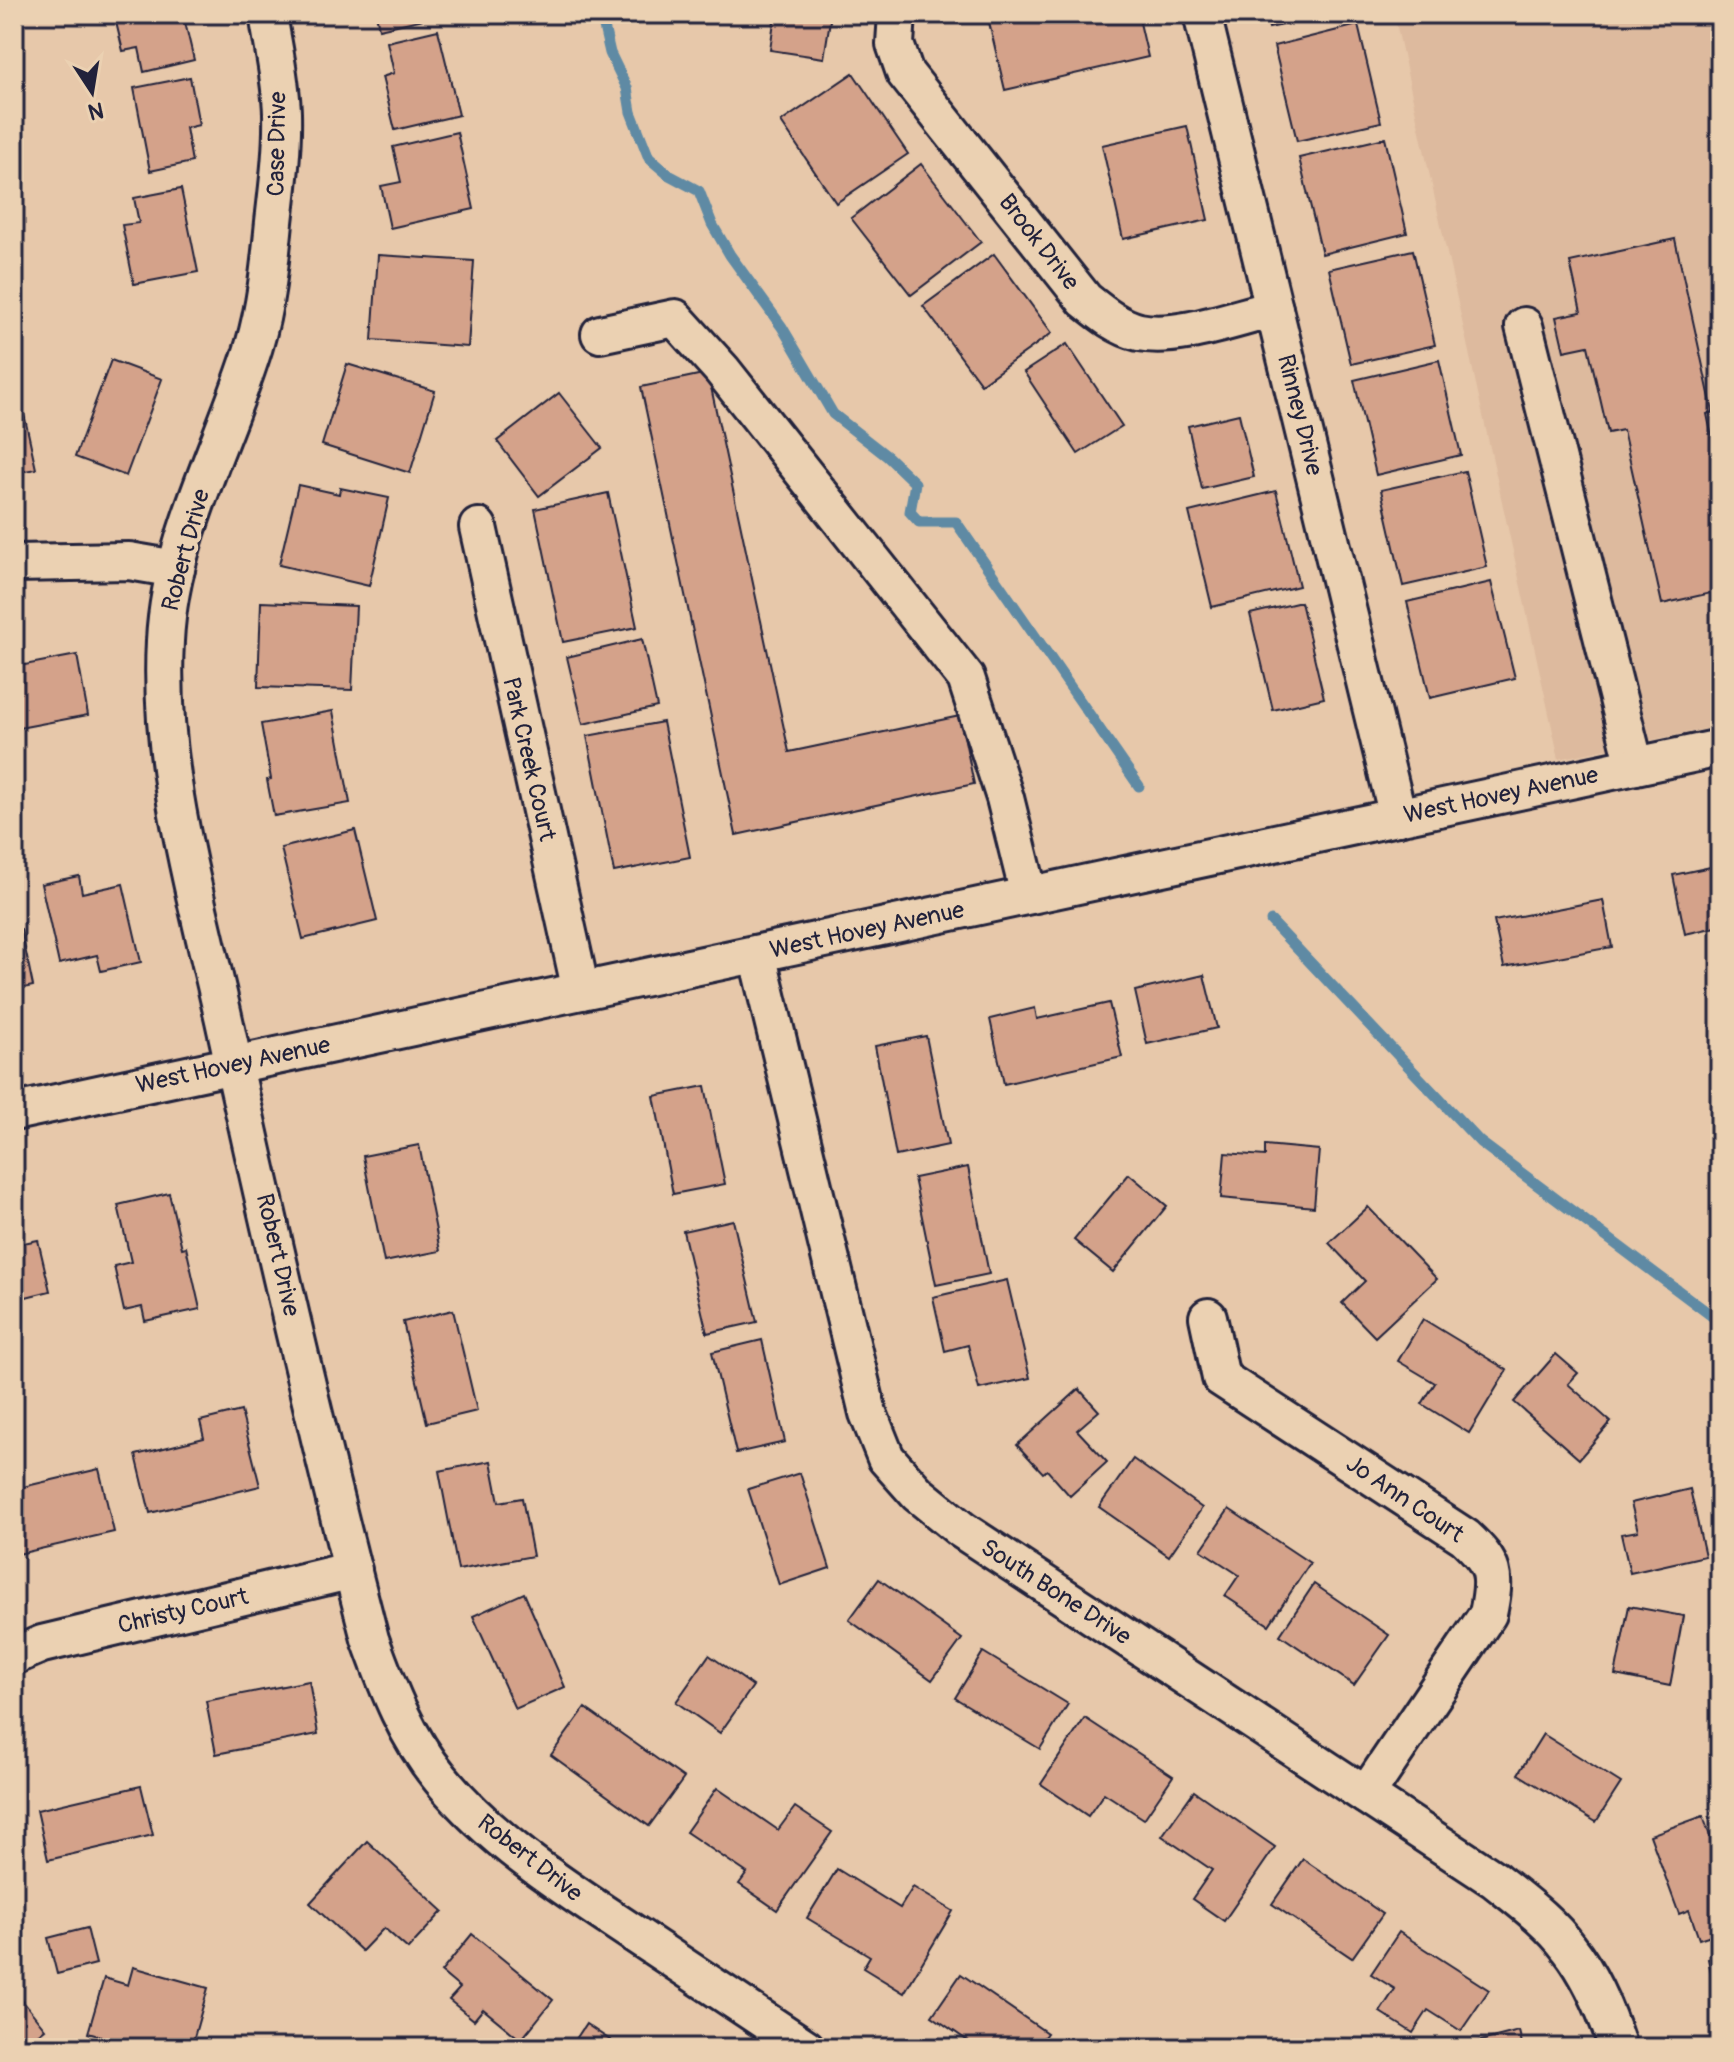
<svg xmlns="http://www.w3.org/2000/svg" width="1734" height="2062" viewBox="0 0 1734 2062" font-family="Pangolin,sans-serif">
	<rect width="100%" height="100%" fill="#e7c8aa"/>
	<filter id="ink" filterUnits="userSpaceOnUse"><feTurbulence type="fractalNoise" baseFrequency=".0125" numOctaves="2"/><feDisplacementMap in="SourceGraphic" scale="16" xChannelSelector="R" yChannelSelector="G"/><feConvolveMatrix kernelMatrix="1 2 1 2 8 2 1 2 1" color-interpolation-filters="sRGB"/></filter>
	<g filter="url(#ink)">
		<path fill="#ddba9e" d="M1394 14H1720V726L1559 759Z"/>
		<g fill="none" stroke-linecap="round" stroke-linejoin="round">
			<g stroke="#5f8aa4" stroke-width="11">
				<path d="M601 14 610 53 627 88 631 112 649 158 669 175 699 191 712 224 730 255 782 327 833 414 888 457 915 483 910 512 919 522H956L1139 786"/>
				<path d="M1271 921 1480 1142 1720 1322"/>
			</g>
		</g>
		<g fill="#d4a28a" stroke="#22223b" stroke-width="2">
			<path d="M114 14H183L194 60 144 72 139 48 123 51Z"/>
			<path d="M376 14H427L428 18 379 29Z"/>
			<path d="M775 14H831L824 58 770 50Z"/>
			<path d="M987 14H1138L1148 57 1005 90Z"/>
			<path d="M1266 14H1335L1269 28Z"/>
			<path d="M1358 25 1381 122 1297 141 1274 46Z"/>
			<path d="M438 30 459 115 395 130 382 77 394 73 387 42Z"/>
			<path d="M853 73 908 154 836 203 781 122Z"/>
			<path d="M190 77 199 125 186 128 192 162 150 171 134 88Z"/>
			<path d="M1187 126 1208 220 1123 239 1102 145Z"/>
			<path d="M457 132 474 209 390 228 381 186 401 182 393 147Z"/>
			<path d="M1385 138 1407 233 1322 254 1299 158Z"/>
			<path d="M921 164 981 242 911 295 851 218Z"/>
			<path d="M181 189 198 272 134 284 122 225 139 223 134 198Z"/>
			<path d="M1675 239 1713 412 1707 414 1720 474V591L1662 604 1623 430 1608 433 1588 346 1564 351 1556 317 1581 312 1570 262Z"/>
			<path d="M1413 250 1435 345 1351 364 1329 269Z"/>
			<path d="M994 254 1052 333 981 384 923 306Z"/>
			<path d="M378 255 474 261 468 347 372 340Z"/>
			<path d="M1067 344 1122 426 1078 454 1024 372Z"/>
			<path d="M111 360 162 379 126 476 75 457Z"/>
			<path d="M1439 360 1461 455 1376 475 1354 380Z"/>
			<path d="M347 364 435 391 410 473 322 445Z"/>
			<path d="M708 373 789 752 960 716 974 784 736 835 641 387Z"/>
			<path d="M16 377 36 469 14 473V378Z"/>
			<path d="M559 393 602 448 539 496 497 441Z"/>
			<path d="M1239 414 1254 477 1202 489 1188 426Z"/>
			<path d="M1465 471 1487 567 1403 586 1381 490Z"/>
			<path d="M298 485 339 494 340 488 389 498 369 586 279 565Z"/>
			<path d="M1276 491 1299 586 1212 607 1189 512Z"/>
			<path d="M608 493 637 627 563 642 535 509Z"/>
			<path d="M1491 582 1515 678 1430 698 1407 602Z"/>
			<path d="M261 602 356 606 352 690 258 687Z"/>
			<path d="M1301 602 1324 698 1273 710 1250 614Z"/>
			<path d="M642 639 657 707 583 724 567 657Z"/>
			<path d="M77 655 88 715 14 729V667Z"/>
			<path d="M333 711 350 803 274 816 267 780 271 779 261 724Z"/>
			<path d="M663 722 690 857 614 872 587 736Z"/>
			<path d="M355 830 377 921 303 939 281 848Z"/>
			<path d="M1720 865V947L1716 927 1685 934 1673 875Z"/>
			<path d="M79 876 82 893 123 884 141 962 101 971 97 955 59 964 41 884Z"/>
			<path d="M1603 900 1612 947 1504 967 1494 921Z"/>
			<path d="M21 929 33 986 14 990V930Z"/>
			<path d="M1204 975 1217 1028 1147 1044 1135 991Z"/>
			<path d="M1109 1003 1122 1057 1004 1084 990 1019 1035 1008 1037 1019Z"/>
			<path d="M926 1036 948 1145 896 1156 875 1046Z"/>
			<path d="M705 1086 725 1184 673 1194 654 1096Z"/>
			<path d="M419 1145 440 1251 384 1262 363 1156Z"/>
			<path d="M1265 1145 1319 1150 1314 1207 1221 1198 1225 1153 1265 1156Z"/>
			<path d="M968 1167 989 1274 936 1285 914 1178Z"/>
			<path d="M1129 1174 1167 1206 1113 1272 1074 1240Z"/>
			<path d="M169 1193 182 1248 186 1247 200 1309 145 1321 142 1307 124 1311 114 1266 131 1262 118 1205Z"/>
			<path d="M1368 1207 1437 1279 1375 1337 1342 1303 1365 1281 1329 1243Z"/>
			<path d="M733 1220 757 1322 707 1333 683 1231Z"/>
			<path d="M38 1240 50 1291 14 1300V1245Z"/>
			<path d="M1007 1280 1030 1378 979 1389 968 1345 945 1351 933 1297Z"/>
			<path d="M453 1310 477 1411 427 1423 403 1322Z"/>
			<path d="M1423 1319 1507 1370 1469 1433 1422 1404 1435 1383 1398 1361Z"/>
			<path d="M762 1340 785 1442 736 1453 712 1352Z"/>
			<path d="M1556 1354 1578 1373 1568 1384 1611 1422 1579 1459 1514 1402Z"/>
			<path d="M1079 1389 1099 1411 1077 1430 1107 1462 1070 1496 1047 1470 1043 1473 1017 1445Z"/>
			<path d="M241 1411 260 1486 150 1513 136 1455 204 1438 200 1421Z"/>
			<path d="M1133 1459 1202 1508 1169 1556 1099 1507Z"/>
			<path d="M491 1461 499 1502 522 1498 533 1556 458 1570 439 1471Z"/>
			<path d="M99 1469 114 1532 14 1555V1489Z"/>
			<path d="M800 1473 830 1568 779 1585 748 1489Z"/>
			<path d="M1690 1489 1705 1556 1630 1573 1621 1534 1638 1531 1631 1503Z"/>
			<path d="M1229 1509 1310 1563 1269 1625 1225 1596 1239 1575 1201 1550Z"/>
			<path d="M879 1579 962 1639 932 1680 849 1620Z"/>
			<path d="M1314 1584 1389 1635 1354 1685 1280 1635Z"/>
			<path d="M524 1593 565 1687 515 1709 473 1616Z"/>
			<path d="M1629 1606 1683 1616 1670 1686 1615 1675Z"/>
			<path d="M983 1652 1068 1704 1040 1749 955 1698Z"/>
			<path d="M709 1655 753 1686 720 1733 676 1702Z"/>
			<path d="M309 1681 318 1734 216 1754 206 1701Z"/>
			<path d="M585 1708 684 1778 649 1826 551 1755Z"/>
			<path d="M1085 1718 1173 1776 1144 1819 1104 1793 1088 1816 1041 1784Z"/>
			<path d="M1543 1734 1621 1783 1596 1822 1518 1774Z"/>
			<path d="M141 1786 153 1835 48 1860 37 1810Z"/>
			<path d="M717 1788 778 1830 795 1807 832 1832 777 1910 739 1884 747 1873 686 1832Z"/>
			<path d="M1194 1791 1275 1847 1224 1921 1192 1899 1212 1870 1162 1836Z"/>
			<path d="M1703 1816 1717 1856 1720 1855V1932L1699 1939 1689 1910 1679 1914 1650 1835Z"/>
			<path d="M367 1841 443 1911 408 1949 384 1928 362 1951 310 1903Z"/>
			<path d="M1303 1859 1383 1914 1352 1958 1272 1904Z"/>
			<path d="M837 1869 900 1908 913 1887 953 1911 904 1993 863 1968 870 1956 807 1918Z"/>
			<path d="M87 1928 96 1964 57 1974 48 1938Z"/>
			<path d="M1399 1932 1489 1990 1461 2031 1428 2010 1413 2033 1380 2012 1395 1989 1371 1974Z"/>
			<path d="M472 1934 553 2000 521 2040 483 2009 474 2020 449 2000 460 1988 441 1972Z"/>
			<path d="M1720 1956V1998H1717L1708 1959Z"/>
			<path d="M133 1967 208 1988 191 2048H141L88 2033 104 1978 128 1985Z"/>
			<path d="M961 1974 1047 2033 1036 2048H978L932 2016Z"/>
			<path d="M14 1990 45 2029 21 2048H14Z"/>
			<path d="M586 2024 622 2048H570Z"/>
			<path d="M1519 2031 1523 2048H1466L1465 2045Z"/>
		</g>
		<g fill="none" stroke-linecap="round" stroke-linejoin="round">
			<g stroke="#22223b" stroke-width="42">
				<g id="minor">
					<path d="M268 14C273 46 281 80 282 113 283 149 278 186 274 222 270 263 266 306 254 346 224 444 170 537 165 641 158 770 196 895 224 1020 269 1227 317 1434 370 1639 388 1689 407 1738 441 1779 491 1840 559 1884 624 1927 685 1967 745 2008 806 2048"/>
					<path d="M897 14 895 44 905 73 1085 300C1101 313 1118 327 1139 332 1178 340 1235 318 1274 309"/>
					<path d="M1202 14 1398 817"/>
					<path d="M1524 326 1635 766"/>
					<path d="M600 334 675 318 722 370 966 678 1005 798 1029 895"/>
					<path d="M478 527 581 991"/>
					<path d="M14 563 129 561 176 569"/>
					<path d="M757 954 868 1413 886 1458 918 1494 962 1530 1495 1880C1521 1901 1549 1921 1569 1948 1591 1976 1607 2014 1618 2048"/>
					<path d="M14 1112 1720 748"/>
					<path d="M1208 1317 1221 1378 1465 1537C1495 1565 1496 1575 1488 1614L1366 1795"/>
					<path d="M14 1656 42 1644 353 1570"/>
				</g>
			</g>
			<use href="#minor" stroke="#ebd1b2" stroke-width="36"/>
		</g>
	</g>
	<g text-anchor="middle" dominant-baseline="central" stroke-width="8" stroke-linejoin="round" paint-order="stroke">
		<g font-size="24" fill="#22223b" stroke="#ebd1b2">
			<text transform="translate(277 144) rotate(-89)">Case Drive</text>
			<text transform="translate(1039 242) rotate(52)">Brook Drive</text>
			<text transform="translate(1300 415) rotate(76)">Rinney Drive</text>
			<text transform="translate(186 550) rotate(-75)">Robert Drive</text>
			<text transform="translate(529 759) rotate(77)">Park Creek Court</text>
			<text transform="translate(1501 795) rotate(-12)">West Hovey Avenue</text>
			<text transform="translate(867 930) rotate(-12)">West Hovey Avenue</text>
			<text transform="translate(233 1065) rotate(-12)">West Hovey Avenue</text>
			<text transform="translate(278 1255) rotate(77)">Robert Drive</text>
			<text transform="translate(1405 1499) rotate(34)">Jo Ann Court</text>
			<text transform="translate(1056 1592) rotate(33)">South Bone Drive</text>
			<text transform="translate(183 1611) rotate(-13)">Christy Court</text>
			<text transform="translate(530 1858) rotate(38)">Robert Drive</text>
		</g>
	</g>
	<rect width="1734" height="2062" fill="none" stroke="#ebd1b2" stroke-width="48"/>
	<rect x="24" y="24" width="1686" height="2014" fill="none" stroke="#22223b" stroke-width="3" filter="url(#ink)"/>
	<g transform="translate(92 92) rotate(168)" stroke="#ebd1b2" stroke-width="6" paint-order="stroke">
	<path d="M0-6L14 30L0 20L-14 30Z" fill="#22223b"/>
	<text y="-12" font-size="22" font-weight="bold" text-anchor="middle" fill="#22223b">N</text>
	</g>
</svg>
